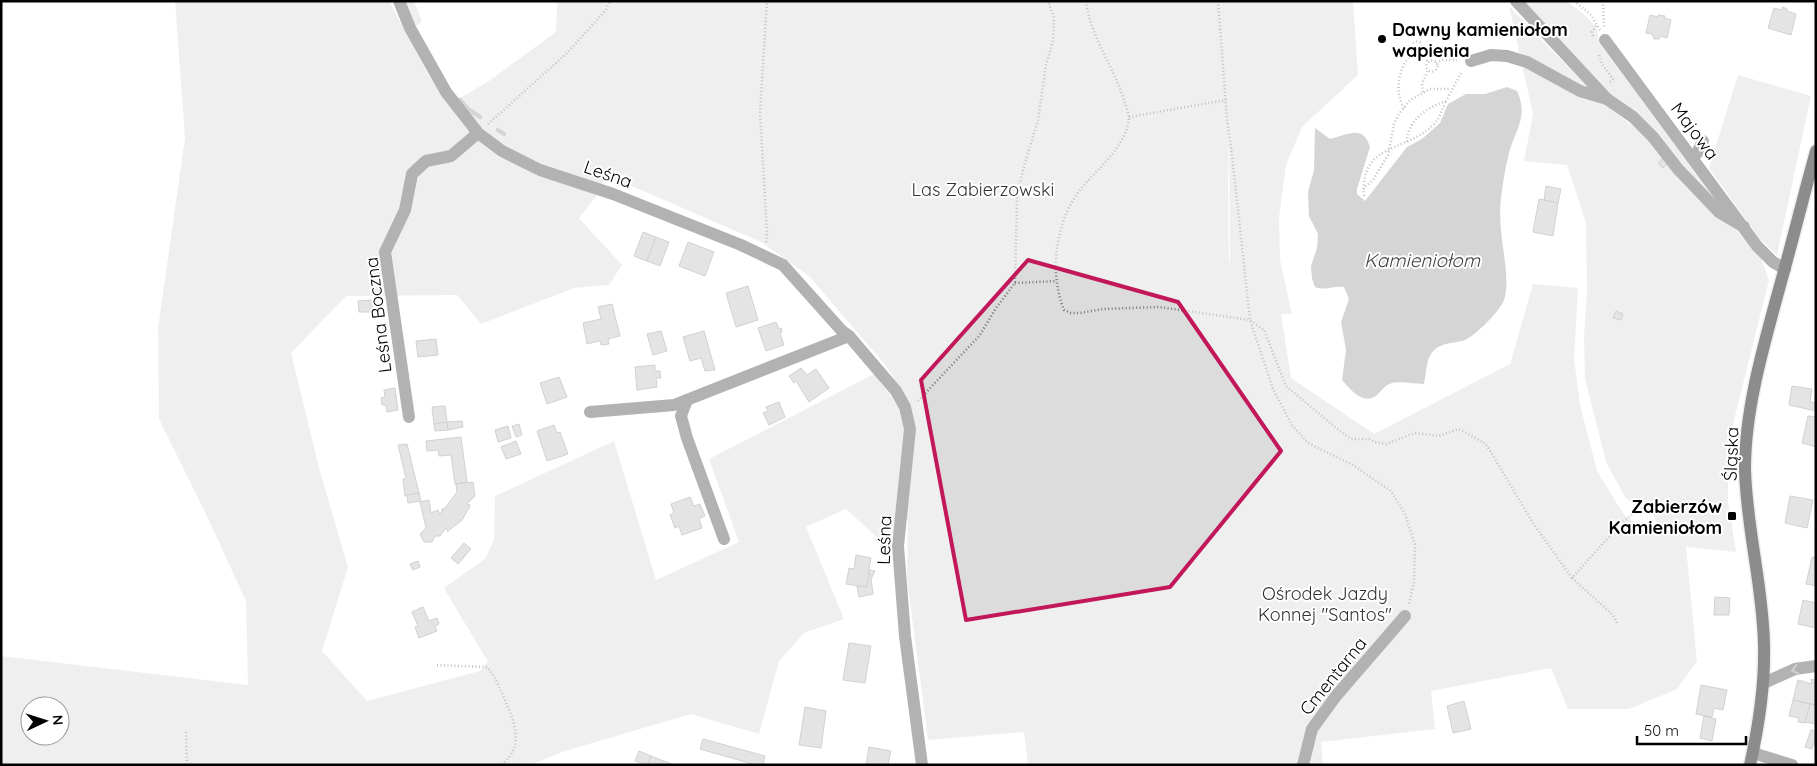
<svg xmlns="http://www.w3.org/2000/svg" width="1817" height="766" viewBox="0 0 1817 766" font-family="Quicksand,sans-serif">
	<rect width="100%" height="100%" fill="#fff"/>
	<g fill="#dcdcdc" fill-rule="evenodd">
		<path d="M175 1H389L428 74 448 105 489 81 556 32 557 1H1353L1358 75 1302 127 1286 165 1279 218 1280 260 1292 314H1281L1291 378 1374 434 1510 364 1533 284 1578 288 1574 359 1580 405 1597 471 1624 515 1637 524 1659 529 1653 514 1642 512 1625 497 1606 462 1585 379 1584 338 1587 289 1586 223 1567 165 1524 161 1533 114 1509 6 1602 102 1649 139 1711 211 1737 231 1760 255 1769 280 1733 424 1728 466V501L1736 552 1686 547 1697 661 1677 689 1629 709H1568L1551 668 1431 691 1435 729 1321 742 1323 765H1028L1024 732 928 740 907 579 908 520H895L890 549 846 509 806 527 844 619 804 633 779 661 759 734 691 714 565 751 530 765H1V656L248 685 246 601 205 512 159 419 158 328 185 138ZM1229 134 1230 262H1229L1228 180ZM604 178 634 187 761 242 809 276 886 366 907 399 906 433 898 406 874 374 709 459 739 542 656 580 614 441 495 496 494 540 485 559 444 588 488 662 480 671 367 701 322 651 348 567 319 468 291 353 346 296 457 295 481 324 574 288 609 285 622 265 579 218 598 194ZM30 706H60V736H30Z"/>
		<path d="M402 1H414L422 22 413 28Z"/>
		<path d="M1522 1H1567L1587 17 1597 29 1599 43 1724 211 1653 131 1606 92Z"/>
		<path d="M1738 75 1811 96 1777 255 1759 238 1709 168Z"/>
	</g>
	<path fill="#a3a3a3" d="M1507 87 1517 91C1529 117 1515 130 1509 153 1505 168 1503 183 1501 198 1499 213 1501 232 1503 247 1505 262 1509 286 1504 300 1500 311 1476 335 1465 340 1453 344 1439 342 1431 354 1426 361 1426 375 1424 384 1415 384 1400 381 1392 383 1385 385 1382 390 1377 395 1363 406 1351 390 1342 380L1346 350 1341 322 1349 299 1344 287C1334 286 1324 291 1315 287L1312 279 1311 266 1317 248 1318 234 1309 216 1308 192 1314 170 1315 128 1330 139C1348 135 1363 124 1370 147L1357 189V194L1365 201 1407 147 1422 139 1440 123 1448 104 1466 94H1485Z"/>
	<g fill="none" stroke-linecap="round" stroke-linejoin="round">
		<g stroke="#a3a3a3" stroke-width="4.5">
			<path d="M460 100 468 109 480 117"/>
			<path d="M498 130 504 134"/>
		</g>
	</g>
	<g fill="#c4c4c4" stroke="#999">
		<path d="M1783 7 1787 9V11L1796 14 1791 35 1768 28 1774 8 1782 10Z"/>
		<path d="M1650 15 1658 17V15L1665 16 1664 18 1671 20 1667 38 1661 36 1659 39H1654L1652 34 1646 33Z"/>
		<path d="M1663 158 1668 163 1663 168 1658 163Z"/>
		<path d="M1546 186 1561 189 1558 203 1544 200Z"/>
		<path d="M1539 199 1558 203 1553 236 1533 232Z"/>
		<path d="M643 232 656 237 647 261 634 256Z"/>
		<path d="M656 237 669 242 660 266 647 261Z"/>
		<path d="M688 242 714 252 705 276 679 266Z"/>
		<path d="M748 286 758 320 736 327 726 293Z"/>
		<path d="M371 300 373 312H359L358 301Z"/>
		<path d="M612 304 620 336 608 339 609 344 601 345 600 341 587 344 583 323 601 319 598 307Z"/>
		<path d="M1616 311 1623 314 1621 320 1613 318Z"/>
		<path d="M776 322 779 329 781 328 782 332 780 333 784 345 766 351 758 328Z"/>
		<path d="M661 331 667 351 653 355 647 334Z"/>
		<path d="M704 331 715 370H714L705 371 701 358 690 361 683 337Z"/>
		<path d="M436 339 438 355 418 357 416 341Z"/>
		<path d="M655 365V371H660L661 378H656L657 387 637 390 635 367Z"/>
		<path d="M801 368 807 375 816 369 829 388 809 402 796 381 794 383 789 376Z"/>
		<path d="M559 377 567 397 547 404 540 383Z"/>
		<path d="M1792 386 1812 389 1810 402 1815 403 1816 399V411L1789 405Z"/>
		<path d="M395 388 398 410 387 412 386 405H382L381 398 385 397 384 390Z"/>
		<path d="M779 402 785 417 769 425 763 413 768 411 766 407Z"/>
		<path d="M445 406 447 422 434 424 432 407Z"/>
		<path d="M1808 416 1816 417V447L1802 443Z"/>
		<path d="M462 421 463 427 448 430 447 422Z"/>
		<path d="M447 422 448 430 435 431 434 424Z"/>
		<path d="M519 424 522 435 516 437 512 426Z"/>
		<path d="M554 425 557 433 560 432 568 454 547 461 537 431Z"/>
		<path d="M508 426 511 438 498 442 495 430Z"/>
		<path d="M461 437 467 482 455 484 451 455 439 456 438 450 427 451 426 441Z"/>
		<path d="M516 441 521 454 506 459 501 447Z"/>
		<path d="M407 444 419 493 405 496 403 479 406 478 398 445Z"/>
		<path d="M473 482 475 496 467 504 470 505 469 508 462 520 447 532 448 531 446 528 440 536H435L432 542H424L420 534 426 528 420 502 429 500 431 513 438 510 440 515 443 508V511L457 492 456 484Z"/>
		<path d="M419 493 421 501 408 503 407 495Z"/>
		<path d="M1790 496 1813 500 1807 528 1785 523Z"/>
		<path d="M690 497 694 506 700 504 705 516 699 519 702 528 682 535 679 526 675 528 670 515 674 513 671 504Z"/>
		<path d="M464 543 471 549 458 564 451 558Z"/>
		<path d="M856 555 871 558 868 574H870L866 587 846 584 849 568 854 569Z"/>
		<path d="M1812 557H1816V586L1806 584Z"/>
		<path d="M418 561 420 567 413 570 410 564Z"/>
		<path d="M869 570 875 571 871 579 873 594 859 597 857 586 866 587 870 574H868Z"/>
		<path d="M1715 597 1730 598 1729 615H1714Z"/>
		<path d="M1803 600 1816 603V628L1798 624Z"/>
		<path d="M423 607 429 621 437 618 439 624 435 626 437 631 419 638 415 627 418 626 412 612Z"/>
		<path d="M849 643 871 646 865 683 843 680Z"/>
		<path d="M1811 679 1816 680V705L1793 700 1798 680 1812 684Z"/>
		<path d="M1701 685 1727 690 1723 710 1714 708 1712 717 1696 714Z"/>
		<path d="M1793 700 1810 704 1805 723 1798 722 1799 718 1789 716Z"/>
		<path d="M1464 701 1471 729 1453 733 1447 706Z"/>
		<path d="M1810 704 1816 705V724L1805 722Z"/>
		<path d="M805 707 826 711 821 748 799 745Z"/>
		<path d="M1704 716 1716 719 1712 741 1700 738Z"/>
		<path d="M1811 730 1816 731V737L1812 749 1805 747Z"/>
		<path d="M703 739 765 756 763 765H756L700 749Z"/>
		<path d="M869 747 891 751 888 765H866Z"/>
		<path d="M639 751 651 756 648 765 635 761Z"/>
		<path d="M651 756 674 765H648Z"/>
	</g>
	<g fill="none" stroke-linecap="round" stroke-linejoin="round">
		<g stroke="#dbdbdb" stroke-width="15">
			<path id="major" d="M1750 765C1759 725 1765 685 1764 645 1763 585 1746 527 1745 468 1745 407 1765 341 1781 282 1793 239 1804 194 1816 151"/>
		</g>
		<g stroke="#777" stroke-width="2.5" stroke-dasharray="1 2.5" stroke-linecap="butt">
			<path d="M1086 1C1090 36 1114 67 1124 100 1126 106 1129 113 1129 119 1125 148 1097 169 1080 190 1055 222 1049 273 1064 310L1071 313H1080L1103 309 1159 307 1250 320 1264 330 1286 386 1335 427 1351 439H1369L1375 442 1386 444 1415 433 1439 436 1459 429 1486 444 1533 523 1572 578"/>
			<path d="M1218 1 1227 119 1232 155 1250 320 1273 389 1292 425 1308 443 1353 465 1391 491 1405 514 1415 545 1414 582 1409 604"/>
			<path d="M1574 1 1591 15 1600 30"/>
			<path d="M1603 1 1604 29"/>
			<path d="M1593 36 1592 32 1597 24"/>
			<circle cx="1417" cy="47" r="5.5"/>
			<path d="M1420 52 1428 62"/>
			<path d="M1599 55 1602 64 1613 79 1610 82"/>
			<circle cx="1432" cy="66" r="5.5"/>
			<path d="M1436 63 1443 60H1457"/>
			<path d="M1423 92 1422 84 1428 70"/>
			<path d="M1404 108C1393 89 1400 66 1413 51"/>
			<path d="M1129 117 1226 100"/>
			<path d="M488 124 566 54 606 10 610 1"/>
			<path d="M1407 142C1408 119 1427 108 1446 101L1462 71"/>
			<path d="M1363 189 1373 180 1388 155 1394 124 1399 114 1410 100 1430 89H1451"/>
			<path d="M1364 196C1360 142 1405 153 1433 125 1440 118 1442 110 1446 101"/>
			<path d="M766 242 767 233 760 112 767 1"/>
			<path d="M1015 283 1057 281"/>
			<path d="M918 401 980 335 996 308 1015 283 1017 197 1024 166 1038 120 1046 65 1053 41 1054 18 1048 1"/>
			<path d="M1617 623 1613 615 1572 578 1606 540 1632 514"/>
			<path d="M437 665 487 667C495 676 499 687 504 698 514 721 526 746 501 765"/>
			<path d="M186 732 187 765"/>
		</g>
		<g stroke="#555" stroke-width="12">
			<path d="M399 1 410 28 446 92 478 133 502 151 540 170 613 194 741 245 783 265 842 331 849 336"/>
			<path d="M1516 1 1607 99 1633 117 1653 137 1678 169 1719 212 1744 227"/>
			<path d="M1605 40 1757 246 1773 262 1785 269"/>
			<path d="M1471 61 1491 55 1507 56 1527 62 1580 91 1607 99"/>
			<path d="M1693 158 1697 153 1703 141"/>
			<path d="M687 400 681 416 687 438 724 539"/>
			<path d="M590 412 674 405 849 336 896 391 905 407 910 429 898 546 905 636 922 765"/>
			<path d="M409 417 385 252 405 210 412 174 426 161 451 156 478 133"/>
			<path d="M1764 683 1795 669 1816 666"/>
			<path d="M1753 753 1792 765"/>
			<path d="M1303 765 1312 729 1336 696 1405 616"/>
		</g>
		<use href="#major" stroke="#000" stroke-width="12"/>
	</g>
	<defs><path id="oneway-chevron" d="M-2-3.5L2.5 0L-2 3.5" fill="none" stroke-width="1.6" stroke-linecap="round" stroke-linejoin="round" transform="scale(1.25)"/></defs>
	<use stroke="#999" href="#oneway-chevron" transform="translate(1795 670) rotate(164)"/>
	<path d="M0 0H1817V766H0ZM1028 260 1178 302 1281 451 1170 587 966 620 921 380Z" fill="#fff" fill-opacity=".55" fill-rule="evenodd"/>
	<path fill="none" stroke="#c2185b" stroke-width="4" stroke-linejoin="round" d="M1028 260 1178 302 1281 451 1170 587 966 620 921 380Z"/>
	<g fill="#000" stroke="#fff" stroke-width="2">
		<circle cx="1382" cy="39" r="5"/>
		<rect x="1727" y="511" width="10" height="10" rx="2.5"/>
	</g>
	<g text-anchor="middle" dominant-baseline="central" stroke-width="4" stroke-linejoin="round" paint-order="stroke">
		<g font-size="18" font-weight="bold" fill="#000" stroke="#fff" text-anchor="start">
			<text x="1392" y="29">Dawny kamieniołom<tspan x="1392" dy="21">wapienia</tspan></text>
			<text x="1722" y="506" text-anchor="end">Zabierzów<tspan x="1722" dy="21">Kamieniołom</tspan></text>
		</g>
		<g font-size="18" fill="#000" stroke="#fff">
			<text transform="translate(1695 131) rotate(53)">Majowa</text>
			<text transform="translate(608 174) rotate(19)">Leśna</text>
			<text transform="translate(378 315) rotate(-97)">Leśna Boczna</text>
			<text transform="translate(1731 454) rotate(-88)">Śląska</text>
			<text transform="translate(884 540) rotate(-88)">Leśna</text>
			<text transform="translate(1333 676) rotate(-51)">Cmentarna</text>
		</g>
		<g font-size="18" fill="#333" stroke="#fff">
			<text x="983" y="189">Las Zabierzowski</text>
			<text x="1325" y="593">Ośrodek Jazdy<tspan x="1325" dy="21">Konnej "Santos"</tspan></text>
		</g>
		<g font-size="19" font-style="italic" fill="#444" stroke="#fff">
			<text x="1422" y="260">Kamieniołom</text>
		</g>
	</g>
	<rect width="1817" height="766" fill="none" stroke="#000000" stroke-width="5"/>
	<g transform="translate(45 721) rotate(86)"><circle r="24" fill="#ffffff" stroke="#999999"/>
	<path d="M0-4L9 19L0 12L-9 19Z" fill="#000000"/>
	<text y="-8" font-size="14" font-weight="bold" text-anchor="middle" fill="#000000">N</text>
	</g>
	<path d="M1637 736v8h109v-8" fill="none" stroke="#000000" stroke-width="2.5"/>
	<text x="1644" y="736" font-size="15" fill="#000000" stroke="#ffffff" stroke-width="4" paint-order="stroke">50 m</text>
</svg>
